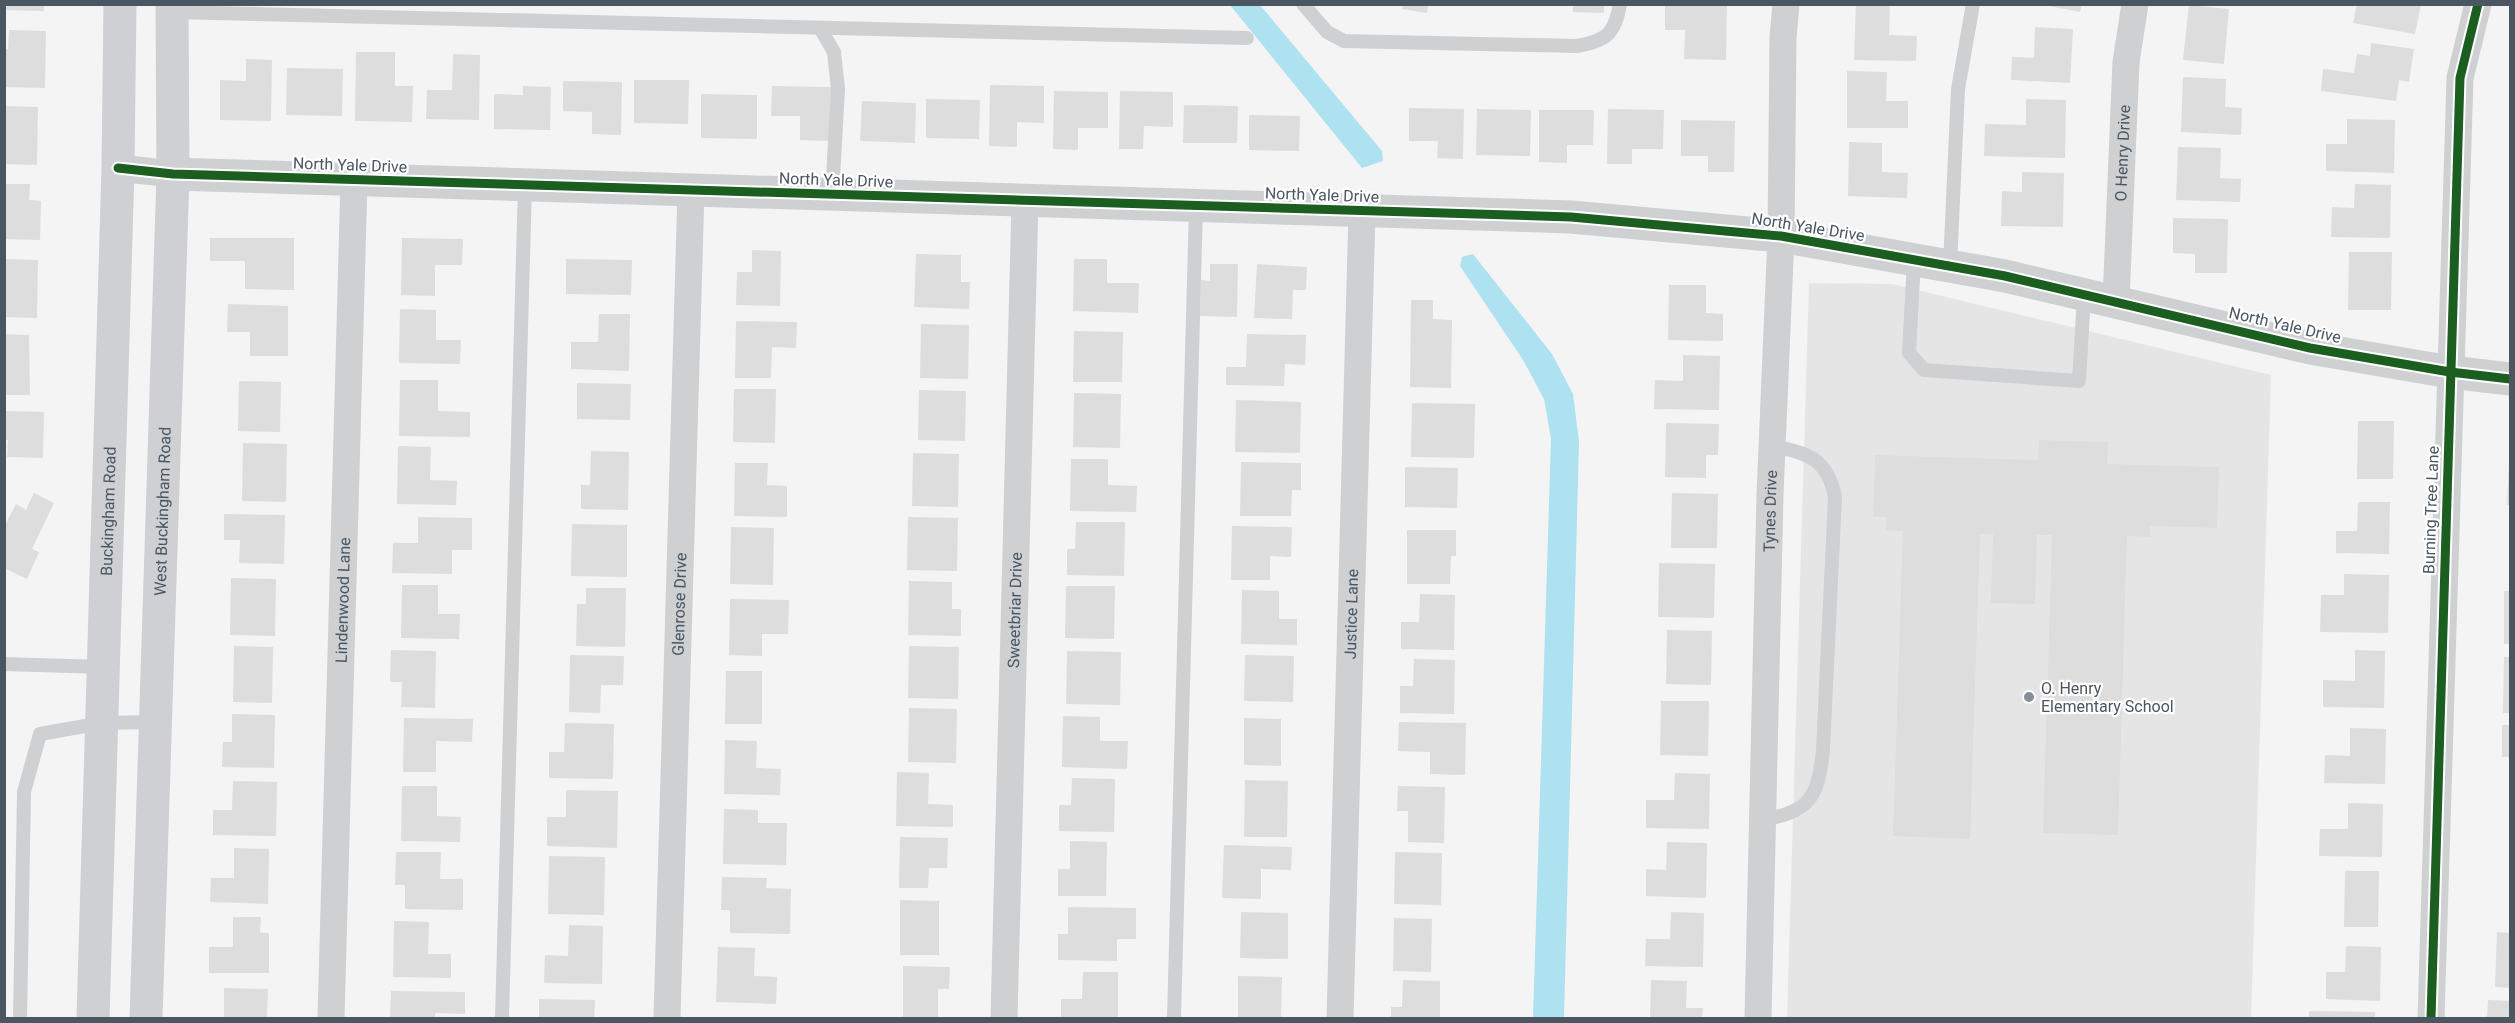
<svg xmlns="http://www.w3.org/2000/svg" width="2515" height="1023" viewBox="0 0 2515 1023" font-family="Roboto,sans-serif">
	<rect width="100%" height="100%" fill="#f4f4f4"/>
	<path fill="#e6e5e6" d="M1809 283 1892 284 2271 375 2251 1018H1787Z"/>
	<g fill="#aee2f0">
		<path d="M1230 5H1260L1382 151 1383 161 1362 168Z"/>
		<path d="M1473 254 1552 354 1573 394 1579 442 1564 1018H1533L1551 439 1544 399 1523 360 1460 266 1462 257Z"/>
	</g>
	<g fill="#ddddde">
		<path d="M4 4H44V11L4 10Z"/>
		<path d="M1403 4H1428L1427 13 1402 9Z"/>
		<path d="M1573 4H1604V13L1573 12Z"/>
		<path d="M1665 4H1727L1726 60 1684 59 1685 30H1665Z"/>
		<path d="M1856 4H1890L1889 35 1917 36 1916 61 1854 60Z"/>
		<path d="M2038 4H2082L2080 12Z"/>
		<path d="M2357 4H2421L2415 34 2353 23Z"/>
		<path d="M2189 5 2229 9 2224 64 2183 60Z"/>
		<path d="M2035 27 2073 29 2070 83 2011 80 2012 57 2034 58Z"/>
		<path d="M9 30 46 31 45 88 4 87V49H8Z"/>
		<path d="M2371 43 2414 49 2409 82 2399 80 2396 101 2321 91 2323 69 2354 73 2357 54 2370 56Z"/>
		<path d="M356 52H395V86H413L412 122 355 121Z"/>
		<path d="M453 54 480 55 479 120 426 119 427 90H452Z"/>
		<path d="M246 59 272 60 271 121 220 120V80L246 81Z"/>
		<path d="M287 68 343 69 342 116 286 115Z"/>
		<path d="M1847 71 1887 72 1886 101H1908V128H1847Z"/>
		<path d="M2183 77 2226 79 2225 107 2242 108 2241 135 2181 132Z"/>
		<path d="M634 80H689L688 124 634 123Z"/>
		<path d="M563 81 622 82 621 135 592 134V112L563 111Z"/>
		<path d="M990 85 1044 86V123L1017 122V147L989 146Z"/>
		<path d="M523 86 551 87 550 130 494 129V94L523 95Z"/>
		<path d="M772 86 831 87 830 141 800 140V116H771Z"/>
		<path d="M1054 91 1108 92V128H1078V150L1053 149Z"/>
		<path d="M1120 91 1173 92V127L1144 126 1143 149H1119Z"/>
		<path d="M701 94 757 95V139L701 138Z"/>
		<path d="M926 99 980 100 979 139 926 138Z"/>
		<path d="M2026 99 2066 100 2065 158 1984 156 1985 124 2026 125Z"/>
		<path d="M862 101 916 103 915 143 860 141Z"/>
		<path d="M1184 105 1238 106 1237 143H1183Z"/>
		<path d="M4 106 38 107 37 165 4 164Z"/>
		<path d="M1409 108 1464 109 1463 159 1437 158 1438 141H1409Z"/>
		<path d="M1477 109 1531 110 1530 156 1476 155Z"/>
		<path d="M1608 109 1664 110 1663 149H1632V164H1607Z"/>
		<path d="M1539 110H1594L1593 145H1567V163L1539 162Z"/>
		<path d="M1249 115 1300 116 1299 151 1249 150Z"/>
		<path d="M2347 119 2395 120 2394 173 2326 171V144H2347Z"/>
		<path d="M1681 120 1735 121 1734 172H1708V156H1681Z"/>
		<path d="M1849 142 1882 143V172L1908 173 1907 198 1848 196Z"/>
		<path d="M2178 147 2221 148 2220 178 2241 179 2240 202 2176 200Z"/>
		<path d="M2022 172 2064 173 2063 227 2001 226 2002 191 2022 192Z"/>
		<path d="M4 184H30L29 200 41 201 40 240 4 239Z"/>
		<path d="M2355 184 2391 185 2390 238 2331 237 2332 207 2354 208Z"/>
		<path d="M2173 218 2228 219 2227 273H2195V254L2173 253Z"/>
		<path d="M210 238H294V290L245 289V261H210Z"/>
		<path d="M402 238 463 239 462 265H435V296L401 295Z"/>
		<path d="M752 250 781 251 780 306 736 305 737 272H752Z"/>
		<path d="M2349 252H2392L2391 310H2348Z"/>
		<path d="M916 254 961 255V282H970L969 309 914 307Z"/>
		<path d="M4 259 38 260 37 318 4 317Z"/>
		<path d="M566 259 632 260 631 295 566 294Z"/>
		<path d="M1074 259H1107V283H1139L1138 313 1073 311Z"/>
		<path d="M1210 264H1238L1237 317 1200 316 1201 280 1210 281Z"/>
		<path d="M1257 264 1307 267 1306 290H1293L1292 319 1254 318Z"/>
		<path d="M1669 285H1706V313L1723 314V341L1668 340Z"/>
		<path d="M1411 300H1433V319L1452 320 1451 388 1410 387Z"/>
		<path d="M228 304 288 306V356H250V332H227Z"/>
		<path d="M400 309 436 310V340H461L460 364 399 363Z"/>
		<path d="M599 314H630L629 371 571 369V342H598Z"/>
		<path d="M736 321 797 322 796 348 772 347 771 378H735Z"/>
		<path d="M921 324 969 325 968 379 920 378Z"/>
		<path d="M1074 331 1123 332 1122 382H1073Z"/>
		<path d="M4 334 29 335 30 395H4Z"/>
		<path d="M1247 334 1306 335 1305 365 1285 364 1284 386 1226 385V367H1246Z"/>
		<path d="M1683 355 1720 356 1719 410 1654 409 1655 380 1683 381Z"/>
		<path d="M400 380H438V411L470 412V437L399 436Z"/>
		<path d="M239 381 281 382 280 432 238 431Z"/>
		<path d="M577 383 631 384 630 420 577 419Z"/>
		<path d="M734 389H776L775 443 733 442Z"/>
		<path d="M919 390 966 391 965 441 918 440Z"/>
		<path d="M1074 393 1121 394 1120 448 1073 447Z"/>
		<path d="M1236 400 1301 402 1300 453 1235 452Z"/>
		<path d="M1412 403 1475 404 1474 458 1411 457Z"/>
		<path d="M4 411 44 412 43 458 7 457 8 440H4Z"/>
		<path d="M2358 421H2394L2393 479H2357Z"/>
		<path d="M1666 423 1719 424 1718 455H1706V478L1665 477Z"/>
		<path d="M2039 440 2108 442 2107 464 2219 467 2217 528 2150 526V537L2127 536 2118 835 2043 833 2052 535H2037L2035 604 1991 603 1993 534H1980L1970 839 1893 836 1903 531 1886 530 1887 517H1873L1875 455 2038 460Z"/>
		<path d="M243 443 287 444 286 502 242 501Z"/>
		<path d="M398 446 431 447 430 480 457 481 456 505 397 504Z"/>
		<path d="M591 451 629 452 628 510 581 509V485H590Z"/>
		<path d="M913 453 959 454 958 507 912 506Z"/>
		<path d="M1071 459H1108V485L1137 486 1136 512 1070 511Z"/>
		<path d="M1241 462 1301 463V490H1292L1291 516H1240Z"/>
		<path d="M735 463H768L767 485 787 486V517L734 516Z"/>
		<path d="M2509 463H2510V505H2507Z"/>
		<path d="M1405 467 1458 468 1457 508 1405 507Z"/>
		<path d="M34 493 54 503 32 549 39 552 27 579 4 568V527L16 504 26 510Z"/>
		<path d="M1672 493 1718 494 1717 548H1671Z"/>
		<path d="M2358 502H2390L2389 554 2336 553V531H2357Z"/>
		<path d="M224 514 285 515 284 564 239 563 240 540H224Z"/>
		<path d="M418 517 472 518V550H452V574L392 573 393 543H418Z"/>
		<path d="M908 517 958 518 957 571 907 570Z"/>
		<path d="M1076 522H1125L1124 576 1067 575V549H1075Z"/>
		<path d="M572 524 627 525V577L571 576Z"/>
		<path d="M1232 526 1292 527 1291 557 1270 556V580H1231Z"/>
		<path d="M731 527 774 528 773 585 730 584Z"/>
		<path d="M1407 530H1456V556H1451L1450 584H1407Z"/>
		<path d="M1659 563 1715 564 1714 618 1658 617Z"/>
		<path d="M2344 574 2389 575 2388 633 2320 632 2321 595H2344Z"/>
		<path d="M231 578 276 579 275 636 230 635Z"/>
		<path d="M909 581 952 582V609H961V636L908 635Z"/>
		<path d="M402 585H438V614H460L459 639 401 638Z"/>
		<path d="M1066 586H1115L1114 639 1065 638Z"/>
		<path d="M586 588H626L625 647 576 646 577 604H586Z"/>
		<path d="M1242 590 1279 591V619H1297V645L1241 644Z"/>
		<rect x="2504" y="591" width="6" height="53"/>
		<path d="M1420 594 1455 595 1454 650 1401 649V622H1419Z"/>
		<path d="M730 599 789 600 788 634H762V656L729 655Z"/>
		<path d="M1667 630 1712 631 1711 685 1666 684Z"/>
		<path d="M234 646 273 647 272 703 233 702Z"/>
		<path d="M909 646 959 647 958 699 908 698Z"/>
		<path d="M391 650 436 651 435 708 401 707 402 682H390Z"/>
		<path d="M2355 650 2385 651 2384 708 2323 707V680L2355 681Z"/>
		<path d="M1067 651 1121 652 1120 705 1066 704Z"/>
		<path d="M570 655 624 656 623 685H601L600 713 569 712Z"/>
		<path d="M1245 655 1294 656 1293 702 1244 701Z"/>
		<path d="M2504 657H2510V713H2503Z"/>
		<path d="M1414 659 1455 660 1454 714 1400 713V686H1413Z"/>
		<path d="M726 671H762V724H725Z"/>
		<path d="M1661 701H1709L1708 756 1660 755Z"/>
		<path d="M909 708 957 709 956 763 908 762Z"/>
		<path d="M232 714 275 715 274 768 222 767 223 742H232Z"/>
		<path d="M1063 716 1100 717V741H1128L1127 769 1062 767Z"/>
		<path d="M404 718 473 719 472 742 436 741V772H403Z"/>
		<path d="M1244 718 1281 719V766L1244 765Z"/>
		<path d="M1399 722 1466 723 1465 775 1430 774V752L1398 751Z"/>
		<path d="M565 723 614 724 613 779 549 778V752H564Z"/>
		<rect x="2502" y="725" width="8" height="32"/>
		<path d="M2350 728 2386 729 2385 784 2324 783 2325 755 2350 756Z"/>
		<path d="M725 740 757 741 756 768 781 769 780 795 724 794Z"/>
		<path d="M897 772 929 773 928 804 953 805V827L896 826Z"/>
		<path d="M1675 773 1710 774 1709 829 1646 828V800H1674Z"/>
		<path d="M1072 778 1115 779 1114 832 1059 831V805H1071Z"/>
		<path d="M1245 780 1288 781 1287 837H1244Z"/>
		<path d="M233 781 277 782 276 836 213 835V810H232Z"/>
		<path d="M402 786H437V816L461 817 460 842 401 841Z"/>
		<path d="M1398 786 1445 787 1444 843 1408 842V811H1397Z"/>
		<path d="M566 790 618 791 617 848 547 846V817H566Z"/>
		<path d="M2348 803 2383 804 2382 857 2319 856 2320 829H2348Z"/>
		<path d="M724 809 758 810V823H787L786 865 723 864Z"/>
		<path d="M900 837 948 838 947 868H929L928 888H899Z"/>
		<path d="M1070 841 1107 842 1106 896H1058V869H1070Z"/>
		<path d="M1667 842 1707 843 1706 898 1646 896V869L1666 870Z"/>
		<path d="M1224 845 1292 847 1291 870 1261 869V899L1222 898Z"/>
		<path d="M234 848 269 849 268 904 210 902 211 878H234Z"/>
		<path d="M396 852H441L440 879H463V910L405 909V885H395Z"/>
		<path d="M1395 852 1442 853 1441 905 1394 904Z"/>
		<path d="M549 856 605 857 604 915 548 914Z"/>
		<path d="M2345 871H2379L2378 927H2344Z"/>
		<path d="M722 877 767 878 766 888 791 889 790 934 730 933V910H721Z"/>
		<path d="M900 900 939 901V955H900Z"/>
		<path d="M1068 907 1136 908V939H1117V961L1058 960V934H1068Z"/>
		<path d="M1241 912 1288 913V959L1240 958Z"/>
		<path d="M1671 912 1704 913 1703 967 1645 966 1646 939H1670Z"/>
		<path d="M233 917H261L260 933H269V973H209V947H233Z"/>
		<path d="M1394 918 1432 919 1431 972 1393 971Z"/>
		<path d="M394 921 429 922 428 954H451V978L393 977Z"/>
		<path d="M569 925 603 926 602 984 544 983 545 955 568 956Z"/>
		<path d="M2497 932 2510 933V988L2495 987Z"/>
		<path d="M2346 946 2381 947 2380 1001 2326 999V972H2345Z"/>
		<path d="M718 947 755 948 754 976 777 977 776 1004 716 1002Z"/>
		<path d="M903 966 950 967 949 989H938V1018H903Z"/>
		<path d="M1083 972H1118V1018H1061V999H1082Z"/>
		<path d="M1238 976 1282 977 1281 1018H1238Z"/>
		<path d="M1403 980 1440 981V1018H1391V1007H1402Z"/>
		<path d="M1651 980 1687 981 1686 1008H1703L1702 1018H1650Z"/>
		<path d="M224 988 268 989 267 1018H224Z"/>
		<path d="M391 991 465 992V1014L435 1013V1018H390Z"/>
		<path d="M539 999 595 1000 594 1018H539Z"/>
		<path d="M2488 1000 2510 1001V1018H2487Z"/>
		<path d="M2309 1011 2375 1012V1018H2309Z"/>
	</g>
	<g fill="none" stroke-linecap="round" stroke-linejoin="round">
		<g stroke="#ced0d2" stroke-width="14">
			<path d="M1303 4 1327 32 1344 41 1577 46C1606 41 1615 34 1620 4"/>
			<path d="M172 12 1247 38"/>
			<path d="M820 28 834 52 838 89 832 195"/>
			<path d="M1914 260 1909 353 1924 370 2079 381 2084 295"/>
			<path d="M1950 266 1958 89 1973 4"/>
			<path d="M4 664 103 667"/>
			<path d="M1763 820C1811 811 1818 797 1823 750L1835 497C1828 459 1807 452 1772 446"/>
			<path d="M20 1018 24 792 40 734 102 723 154 722"/>
			<path d="M502 1018 525 185"/>
			<path d="M1174 1018 1196 206"/>
		</g>
		<g stroke="#ced0d2" stroke-width="27">
			<path d="M118 168 173 174"/>
			<path id="s1" d="M2116 301 2126 62 2135 4"/>
			<path id="s2" d="M331 1018 354 180"/>
			<path id="s3" d="M667 1018 691 191"/>
			<path id="s4" d="M1004 1018 1025 201"/>
			<path id="s5" d="M1340 1018 1362 212"/>
			<path id="s6" d="M1758 1018 1770 495 1781 236 1783 38 1786 4"/>
			<path d="M2431 1018 2460 78 2478 4"/>
		</g>
		<path stroke="#ced0d2" stroke-width="33" d="M173 174 1571 217 1781 236 2005 276 2310 348 2450 372 2510 379"/>
		<g stroke="#ced0d4" stroke-width="33">
			<path id="s7" d="M93 1018 118 168 120 4"/>
			<path id="s8" d="M146 1018 173 174 172 4"/>
		</g>
		<g stroke="#fff" stroke-width="13">
			<g id="cycleway">
				<path d="M118 168 173 174 1571 217 1781 236 2005 276 2310 348 2450 372 2510 379"/>
				<path d="M2431 1018 2460 78 2478 4"/>
			</g>
		</g>
		<use href="#cycleway" stroke="#1b5e20" stroke-width="9"/>
	</g>
	<circle fill="#868d94" stroke="#fff" stroke-width="2" cx="2029" cy="697" r="6"/>
	<g text-anchor="middle" dominant-baseline="central" stroke-width="4.5" stroke-linejoin="round" paint-order="stroke">
		<g font-size="16" fill="#4a5661" stroke="#fff">
			<text stroke="none"><textPath href="#s1" startOffset="148">O Henry Drive</textPath></text>
			<text transform="translate(350 165) rotate(2)">North Yale Drive</text>
			<text transform="translate(836 180) rotate(2)">North Yale Drive</text>
			<text transform="translate(1322 195) rotate(2)">North Yale Drive</text>
			<text transform="translate(1808 227) rotate(9)">North Yale Drive</text>
			<text transform="translate(2285 325) rotate(13)">North Yale Drive</text>
			<text transform="translate(2431 510) rotate(-88)">Burning Tree Lane</text>
			<text stroke="none"><textPath href="#s6" startOffset="507">Tynes Drive</textPath></text>
			<text stroke="none"><textPath href="#s7" startOffset="507">Buckingham Road</textPath></text>
			<text stroke="none"><textPath href="#s8" startOffset="507">West Buckingham Road</textPath></text>
			<text stroke="none"><textPath href="#s2" startOffset="418">Lindenwood Lane</textPath></text>
			<text stroke="none"><textPath href="#s3" startOffset="414">Glenrose Drive</textPath></text>
			<text stroke="none"><textPath href="#s4" startOffset="408">Sweetbriar Drive</textPath></text>
			<text stroke="none"><textPath href="#s5" startOffset="404">Justice Lane</textPath></text>
		</g>
		<g font-size="16" fill="#4a5661" stroke="#fff" text-anchor="start">
			<text x="2041" y="688">O. Henry<tspan x="2041" dy="18">Elementary School</tspan></text>
		</g>
	</g>
	<rect width="2515" height="1023" fill="none" stroke="#4a5661" stroke-width="12"/>
</svg>
